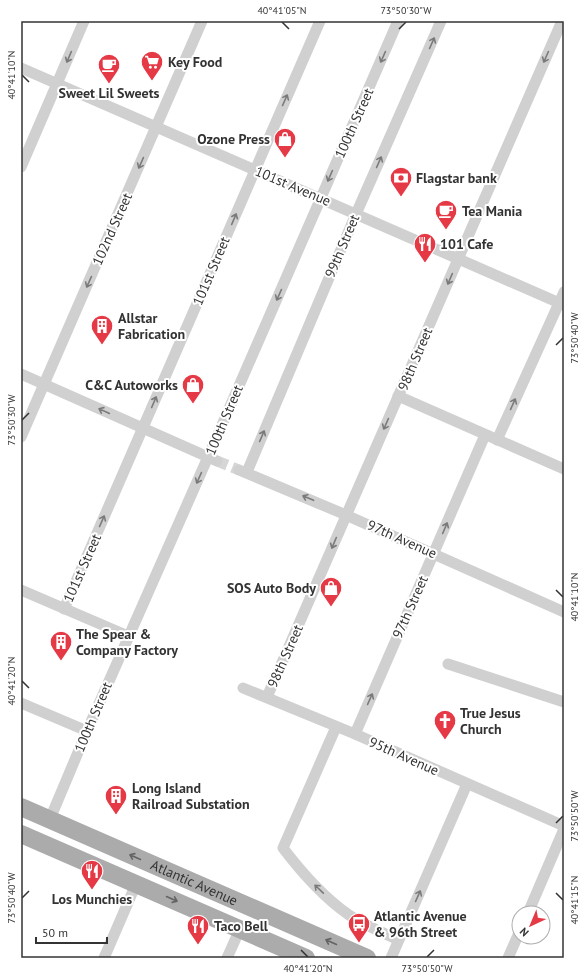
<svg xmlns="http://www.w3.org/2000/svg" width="585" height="979" viewBox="0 0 585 979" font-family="'PT Sans',sans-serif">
	<rect width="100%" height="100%" fill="#fff"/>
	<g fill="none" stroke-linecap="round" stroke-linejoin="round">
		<path stroke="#d6d6d6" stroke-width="11" stroke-dasharray="11 5.5" stroke-linecap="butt" d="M217 461 239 470"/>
		<g stroke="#d0d0d0" stroke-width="11">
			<path d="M21 68 564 305"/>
			<path d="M21 167 84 21"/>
			<path d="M21 374 217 461"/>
			<path d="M398 396 564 469"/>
			<path d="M21 437 202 21"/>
			<path d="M497 440 564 292"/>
			<path d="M239 470 339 512 564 612"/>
			<path d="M247 472 356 214 441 21"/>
			<path d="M21 590 128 636"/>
			<path d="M64 609 320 21"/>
			<path d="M448 664 564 702"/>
			<path d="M243 688 355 734 564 826"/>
			<path d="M267 697 562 21"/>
			<path d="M21 703 87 731"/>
			<path d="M336 727 283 848C302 873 323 897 349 915 364 925 382 932 398 940"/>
			<path d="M355 734 485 435"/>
			<path d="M50 819 87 731 208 457 398 21"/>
			<path d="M528 913 564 829"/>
			<path d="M104 958 136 884"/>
			<path d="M227 958 240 929"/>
			<path d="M391 958 467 784"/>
			<path d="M508 958 519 933"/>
		</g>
		<g stroke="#ababab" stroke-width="18">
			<path id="s1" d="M21 807 367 958"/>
			<path d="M21 834 306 958"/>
		</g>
	</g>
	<defs><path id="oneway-shaft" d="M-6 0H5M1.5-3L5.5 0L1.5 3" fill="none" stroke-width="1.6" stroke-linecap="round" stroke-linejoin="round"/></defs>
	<g stroke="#7a7a7a">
		<use href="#oneway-shaft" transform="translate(432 43) rotate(-66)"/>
		<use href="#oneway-shaft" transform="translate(69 57) rotate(113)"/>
		<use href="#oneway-shaft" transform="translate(383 57) rotate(114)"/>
		<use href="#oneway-shaft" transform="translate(546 57) rotate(114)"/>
		<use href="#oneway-shaft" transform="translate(285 100) rotate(-66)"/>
		<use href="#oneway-shaft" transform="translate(379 162) rotate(-66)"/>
		<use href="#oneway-shaft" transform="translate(141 163) rotate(114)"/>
		<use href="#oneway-shaft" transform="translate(330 176) rotate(114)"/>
		<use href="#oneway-shaft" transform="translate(234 219) rotate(-67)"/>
		<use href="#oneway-shaft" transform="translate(450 279) rotate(113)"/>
		<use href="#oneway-shaft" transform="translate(89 282) rotate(114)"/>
		<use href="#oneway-shaft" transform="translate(279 295) rotate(114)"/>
		<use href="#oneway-shaft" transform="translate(154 402) rotate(-67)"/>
		<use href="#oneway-shaft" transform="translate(513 404) rotate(-66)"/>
		<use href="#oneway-shaft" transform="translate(104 411) rotate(-155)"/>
		<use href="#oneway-shaft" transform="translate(386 424) rotate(114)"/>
		<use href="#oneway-shaft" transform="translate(262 436) rotate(-67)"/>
		<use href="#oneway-shaft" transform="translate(199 478) rotate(114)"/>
		<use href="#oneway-shaft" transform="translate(308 498) rotate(-157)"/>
		<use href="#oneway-shaft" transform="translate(102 521) rotate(-66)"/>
		<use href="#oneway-shaft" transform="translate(445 528) rotate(-67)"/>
		<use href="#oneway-shaft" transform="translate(334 543) rotate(113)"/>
		<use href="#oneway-shaft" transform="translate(370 699) rotate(-66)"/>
		<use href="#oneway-shaft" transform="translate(319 889) rotate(-136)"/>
		<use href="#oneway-shaft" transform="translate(418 896) rotate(-66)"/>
	</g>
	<g stroke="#636363">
		<use href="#oneway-shaft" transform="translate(135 857) rotate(-156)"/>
		<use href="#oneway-shaft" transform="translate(172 899) rotate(24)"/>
		<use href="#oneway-shaft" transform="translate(331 942) rotate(-156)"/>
	</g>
	<path fill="none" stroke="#333" stroke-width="1.5" d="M282 22 289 29M399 29 406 22M22 75 29 82M556 345 563 338M22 420 29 413M556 590 563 597M22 681 29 688M556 823 563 816M556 893 563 900M22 898 29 891M301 950 308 957M427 957 434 950"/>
	<defs>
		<g id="supermarket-pin" transform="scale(1.15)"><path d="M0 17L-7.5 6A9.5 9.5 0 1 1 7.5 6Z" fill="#e63946" stroke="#fff"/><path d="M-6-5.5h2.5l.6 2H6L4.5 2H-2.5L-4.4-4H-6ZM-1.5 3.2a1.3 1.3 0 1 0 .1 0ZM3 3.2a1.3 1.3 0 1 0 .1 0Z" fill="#fff"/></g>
		<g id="cafe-pin" transform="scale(1.15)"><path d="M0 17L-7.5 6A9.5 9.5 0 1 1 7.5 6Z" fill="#e63946" stroke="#fff"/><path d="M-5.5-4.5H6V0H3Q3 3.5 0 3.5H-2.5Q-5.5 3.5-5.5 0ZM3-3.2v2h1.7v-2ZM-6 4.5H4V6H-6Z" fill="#fff"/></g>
		<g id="shop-pin" transform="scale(1.15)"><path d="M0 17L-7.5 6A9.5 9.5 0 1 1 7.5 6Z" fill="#e63946" stroke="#fff"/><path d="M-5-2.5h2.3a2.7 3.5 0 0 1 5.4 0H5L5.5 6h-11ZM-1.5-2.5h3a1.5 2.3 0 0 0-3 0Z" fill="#fff"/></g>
		<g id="bank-pin" transform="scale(1.15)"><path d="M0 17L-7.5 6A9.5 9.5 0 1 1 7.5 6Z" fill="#e63946" stroke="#fff"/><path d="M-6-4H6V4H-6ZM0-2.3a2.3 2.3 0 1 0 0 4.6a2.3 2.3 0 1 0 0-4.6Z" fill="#fff"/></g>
		<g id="restaurant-pin" transform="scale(1.15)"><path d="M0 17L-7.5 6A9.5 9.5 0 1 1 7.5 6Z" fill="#e63946" stroke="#fff"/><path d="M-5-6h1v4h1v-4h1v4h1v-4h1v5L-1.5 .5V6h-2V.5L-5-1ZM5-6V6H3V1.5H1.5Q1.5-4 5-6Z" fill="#fff"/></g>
		<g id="building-pin" transform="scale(1.15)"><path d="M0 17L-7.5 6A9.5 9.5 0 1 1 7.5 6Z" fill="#e63946" stroke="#fff"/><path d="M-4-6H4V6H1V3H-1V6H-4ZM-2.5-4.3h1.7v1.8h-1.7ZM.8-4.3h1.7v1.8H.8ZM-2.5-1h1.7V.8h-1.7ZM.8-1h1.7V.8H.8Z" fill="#fff"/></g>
		<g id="church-pin" transform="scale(1.15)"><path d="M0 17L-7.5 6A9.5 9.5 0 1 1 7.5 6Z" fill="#e63946" stroke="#fff"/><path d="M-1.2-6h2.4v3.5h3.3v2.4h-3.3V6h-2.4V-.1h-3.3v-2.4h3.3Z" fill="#fff"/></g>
		<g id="bus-pin" transform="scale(1.15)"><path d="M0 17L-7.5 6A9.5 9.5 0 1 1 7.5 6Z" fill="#e63946" stroke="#fff"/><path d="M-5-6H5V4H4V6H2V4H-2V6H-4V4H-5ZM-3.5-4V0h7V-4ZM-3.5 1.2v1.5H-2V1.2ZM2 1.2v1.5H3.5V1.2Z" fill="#fff"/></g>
	</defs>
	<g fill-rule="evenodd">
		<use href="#supermarket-pin" x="152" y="62"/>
		<use href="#cafe-pin" x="109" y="65"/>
		<use href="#shop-pin" x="285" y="139"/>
		<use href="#bank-pin" x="401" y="178"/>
		<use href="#cafe-pin" x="446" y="211"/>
		<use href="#restaurant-pin" x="425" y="244"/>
		<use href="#building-pin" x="102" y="326"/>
		<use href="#shop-pin" x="193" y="385"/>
		<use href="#shop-pin" x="331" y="588"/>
		<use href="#building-pin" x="61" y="642"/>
		<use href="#church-pin" x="445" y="721"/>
		<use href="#building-pin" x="116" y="796"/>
		<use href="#restaurant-pin" x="92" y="871"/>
		<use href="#bus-pin" x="359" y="924"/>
		<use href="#restaurant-pin" x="198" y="926"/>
	</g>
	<g text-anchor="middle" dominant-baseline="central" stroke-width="4" stroke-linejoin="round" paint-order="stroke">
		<g font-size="14" font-weight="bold" fill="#333" stroke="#fff" text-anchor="start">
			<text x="168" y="62">Key Food</text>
			<text x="109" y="93" text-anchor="middle">Sweet Lil Sweets</text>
			<text x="270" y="139" text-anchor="end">Ozone Press</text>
			<text x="416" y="178">Flagstar bank</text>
			<text x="462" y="211">Tea Mania</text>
			<text x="440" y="244">101 Cafe</text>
			<text x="118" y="318">Allstar<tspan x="118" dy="16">Fabrication</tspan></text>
			<text x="178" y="385" text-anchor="end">C&amp;C Autoworks</text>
			<text x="316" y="588" text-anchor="end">SOS Auto Body</text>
			<text x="76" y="634">The Spear &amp;<tspan x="76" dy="16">Company Factory</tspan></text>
			<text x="460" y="713">True Jesus<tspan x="460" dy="16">Church</tspan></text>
			<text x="132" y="788">Long Island<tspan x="132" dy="16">Railroad Substation</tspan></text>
			<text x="92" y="899" text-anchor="middle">Los Munchies</text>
			<text x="374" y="916">Atlantic Avenue<tspan x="374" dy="16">&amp; 96th Street</tspan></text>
			<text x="214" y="926">Taco Bell</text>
		</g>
		<g font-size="14" fill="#333" stroke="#fff">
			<text transform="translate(354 123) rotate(-66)">100th Street</text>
			<text transform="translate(293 186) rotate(23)">101st Avenue</text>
			<text transform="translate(112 229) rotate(-66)">102nd Street</text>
			<text transform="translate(342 246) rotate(-67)">99th Street</text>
			<text transform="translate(211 271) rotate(-67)">101st Street</text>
			<text transform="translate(415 359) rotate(-67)">98th Street</text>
			<text transform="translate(224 420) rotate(-67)">100th Street</text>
			<text transform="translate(402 539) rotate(24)">97th Avenue</text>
			<text transform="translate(82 568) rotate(-66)">101st Street</text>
			<text transform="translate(410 607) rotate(-66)">97th Street</text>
			<text transform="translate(285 656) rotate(-66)">98th Street</text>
			<text transform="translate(93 717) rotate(-67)">100th Street</text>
			<text transform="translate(404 756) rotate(24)">95th Avenue</text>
			<text stroke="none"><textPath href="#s1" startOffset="189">Atlantic Avenue</textPath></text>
		</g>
	</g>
	<rect width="585" height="979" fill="none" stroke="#ffffff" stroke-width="44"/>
	<g transform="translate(531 925) rotate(224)"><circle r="19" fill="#ffffff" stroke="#adadad"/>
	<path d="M0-3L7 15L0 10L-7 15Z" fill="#e63946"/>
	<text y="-6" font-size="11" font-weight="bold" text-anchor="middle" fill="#333333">N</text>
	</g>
	<path d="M36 937v6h71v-6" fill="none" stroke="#333333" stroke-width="2"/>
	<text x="42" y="937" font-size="12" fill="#333333" stroke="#ffffff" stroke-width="3" paint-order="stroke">50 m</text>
	<rect x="22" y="22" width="541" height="935" fill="none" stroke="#333" stroke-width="1.5"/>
	<g font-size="10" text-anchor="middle" fill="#333">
		<text x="282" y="14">40°41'05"N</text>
		<text x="406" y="14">73°50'30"W</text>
		<text transform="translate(11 75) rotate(-90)" y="4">40°41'10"N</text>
		<text transform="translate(574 338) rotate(-90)" y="4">73°50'40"W</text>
		<text transform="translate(11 420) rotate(-90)" y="4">73°50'30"W</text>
		<text transform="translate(574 597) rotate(-90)" y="4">40°41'10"N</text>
		<text transform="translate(11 681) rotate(-90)" y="4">40°41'20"N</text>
		<text transform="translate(574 816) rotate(-90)" y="4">73°50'50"W</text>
		<text transform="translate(11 898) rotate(-90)" y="4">73°50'40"W</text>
		<text transform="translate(574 900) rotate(-90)" y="4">40°41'15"N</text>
		<text x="308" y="972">40°41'20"N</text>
		<text x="427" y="972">73°50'50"W</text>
	</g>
</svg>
